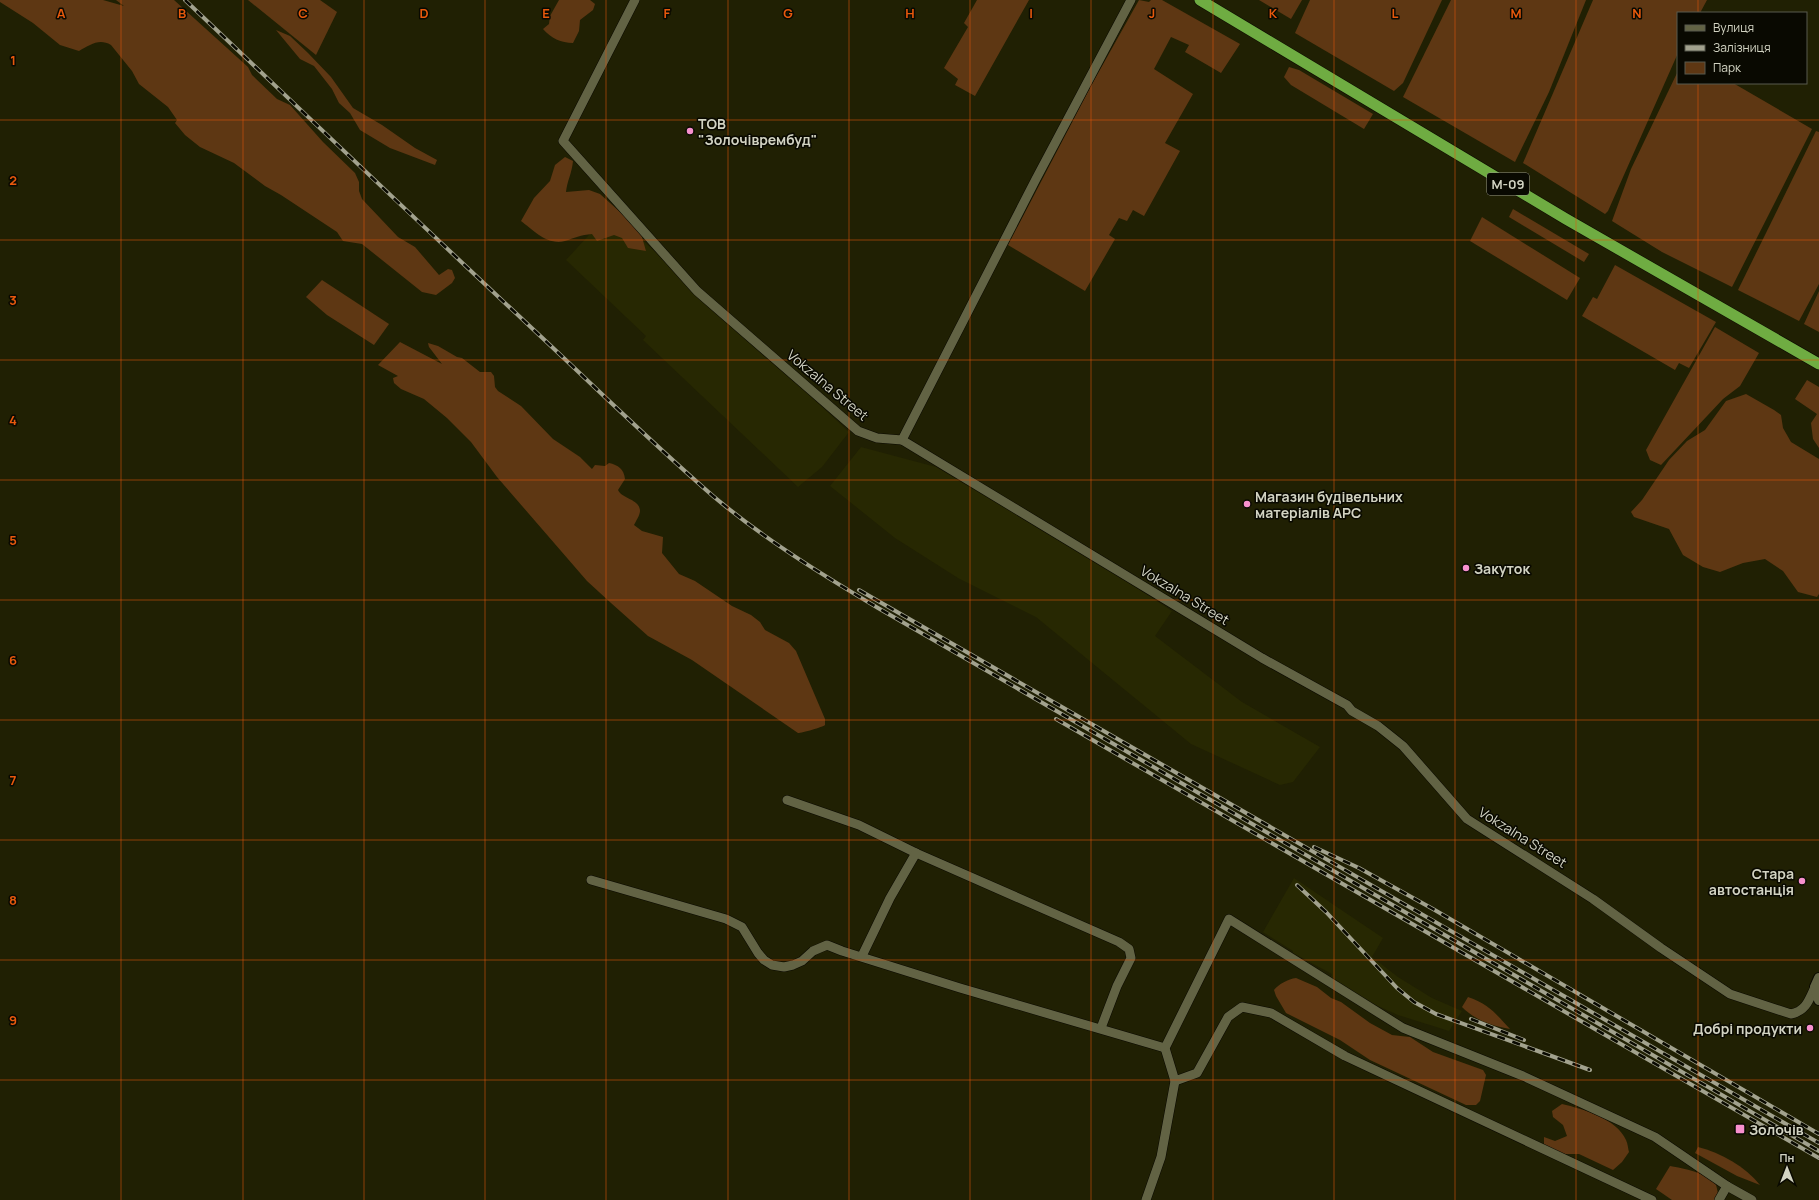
<svg xmlns="http://www.w3.org/2000/svg" width="1819" height="1200" viewBox="0 0 1819 1200" font-family="Manrope,sans-serif">
	<rect width="100%" height="100%" fill="#202003"/>
	<g fill="#272802">
		<path d="M611 211 849 432 822 467 798 487 643 340 646 336 566 260Z"/>
		<path d="M861 447 936 467 1103 566 1172 611 1155 636 1242 702 1320 747 1293 782 1280 785 1191 744 1036 617 958 578 895 538 830 486Z"/>
		<path d="M1294 878 1383 938 1372 957 1398 977 1432 998 1462 1011 1449 1031 1398 1015 1371 1003 1331 978 1332 974 1293 953V951L1263 932Z"/>
	</g>
	<g fill="#5e3713">
		<path d="M0 0H103L124 6 116 0H174L248 67 252 75 277 99 290 105 323 142 355 173 359 182V191L362 199 398 237 415 247 439 275 448 269 452 270 455 278 452 283 436 295 422 292 362 244 343 241 337 232 281 195 265 186 234 163 200 147 185 135 175 123 177 120 168 107 139 84 132 71 111 45C99 38 90 45 79 51L60 45 33 23 0 2Z"/>
		<path d="M248 0H320L337 12 316 55Z"/>
		<path d="M559 0H590L595 4 593 10 580 20 579 31 573 43C561 43 551 38 543 29L549 24 550 16Z"/>
		<path d="M977 0H1029L975 96 955 85 958 79 944 68 968 27 964 23Z"/>
		<path d="M1139 0 1149 2 1151 0H1162L1240 44 1221 73 1185 52 1189 45 1171 37 1154 69 1193 94 1165 143 1180 151 1144 216 1133 210 1127 221 1119 218 1109 235 1115 239 1085 291 1008 245 1092 84Z"/>
		<path d="M1259 0H1302L1291 19Z"/>
		<path d="M1310 0H1442L1403 83 1394 91 1295 33Z"/>
		<path d="M1451 0H1586L1549 92 1515 162 1403 97Z"/>
		<path d="M1593 0H1707L1700 13H1678V53L1608 211 1605 214 1523 163Z"/>
		<path d="M276 30 290 36 308 53 331 77 353 108 382 125 415 148 437 160 435 165 390 148 360 130 350 113 339 103 332 89 314 66 300 59Z"/>
		<path d="M1289 67 1299 70 1373 114 1364 129 1291 85 1284 77Z"/>
		<path d="M1678 71V83H1733L1812 129 1732 287 1662 252 1612 221 1631 169Z"/>
		<path d="M1816 131 1819 132V284L1799 321 1738 290Z"/>
		<path d="M565 157 573 161C572 173 567 181 566 192L589 190 600 194 629 220 642 237 646 251 628 248 622 238 614 235 597 241 592 234C581 235 574 238 565 241 548 246 533 230 521 221L534 198 550 181 555 165Z"/>
		<path d="M1513 209 1589 254 1584 262 1509 217Z"/>
		<path d="M1482 217 1580 278 1567 300 1470 241Z"/>
		<path d="M1615 265 1716 322 1689 368 1679 363 1675 370 1582 316 1593 297 1597 299Z"/>
		<path d="M322 280 389 324 374 345 327 315 306 297Z"/>
		<path d="M1819 291V332L1804 324Z"/>
		<path d="M1715 327 1759 353 1740 386 1723 399 1661 465 1650 460 1646 450Z"/>
		<path d="M400 342 442 364 429 347 428 343 438 346 457 357 462 358 480 372H491L494 376 495 387 498 391 521 406 553 439 580 457 592 469 595 465 605 466 609 463C618 465 624 469 625 479L618 490C622 499 640 499 640 511 640 515 636 521 634 525L642 531 663 537 662 553 679 574 695 581 732 606 751 615 760 622 765 630 789 643 796 651 825 719V725C823 727 802 733 798 733L692 660 648 636 611 603 587 581 497 477 471 442 447 418 424 399 401 389 394 383 393 378 398 376 378 365Z"/>
		<path d="M1807 380 1819 387V448L1813 439 1811 423 1817 414 1795 399Z"/>
		<path d="M1746 394 1774 410 1781 415 1783 428 1791 442 1819 459V594L1817 597 1798 592 1783 571 1765 559 1743 563 1720 572 1703 567 1683 555 1669 529 1634 517 1631 512 1642 500 1669 460 1687 441 1705 430 1726 401Z"/>
		<path d="M1296 978 1317 987 1331 998 1341 1002 1370 1023 1392 1035 1410 1037 1433 1052 1483 1070 1486 1075 1480 1101 1476 1105H1466L1370 1060 1340 1040 1286 1013 1276 996 1274 990C1279 984 1288 979 1296 978Z"/>
		<path d="M1468 997C1489 1004 1496 1014 1510 1029 1492 1026 1475 1020 1462 1007Z"/>
		<path d="M1562 1104C1583 1109 1617 1119 1626 1140 1628 1144 1628 1149 1629 1152L1622 1162 1613 1170 1579 1154H1555L1544 1149V1137L1555 1141 1567 1136 1563 1125 1553 1117 1552 1111Z"/>
		<path d="M1698 1147C1721 1153 1745 1166 1760 1185L1737 1176 1695 1153Z"/>
		<path d="M1670 1166C1683 1168 1708 1173 1716 1185 1717 1188 1718 1194 1719 1198L1717 1200H1672L1656 1189Z"/>
	</g>
	<g fill="none" stroke-linecap="round" stroke-linejoin="round">
		<g stroke="#0a0900" stroke-width="10">
			<g id="minor">
				<path d="M635 0 563 141 697 291 858 431 877 438 902 440 1262 658 1347 705 1352 711 1378 726 1403 746 1467 819 1593 899 1661 948 1730 994 1791 1014C1806 1011 1809 1000 1815 987"/>
				<path d="M902 440 1036 179 1131 0"/>
				<path d="M787 800 859 825 916 853 1119 942 1129 949 1131 958 1117 986 1101 1028"/>
				<path d="M591 880 726 919 742 927 758 953 764 960 772 965 784 967 793 965 802 961 813 951 827 945 842 951 960 988 1165 1048"/>
				<path d="M862 956 890 898 916 853"/>
				<path d="M1146 1200 1161 1157 1175 1081"/>
				<path d="M1652 1200 1345 1056 1271 1013 1242 1007 1228 1017 1197 1073 1175 1081 1165 1048 1229 919 1403 1028 1523 1076 1655 1137 1727 1186 1752 1200"/>
				<path d="M1719 1200 1727 1186"/>
			</g>
		</g>
		<g stroke="#0a0900" stroke-width="12">
			<path id="tertiary" d="M1819 978 1815 987 1819 1000"/>
		</g>
		<g stroke="#0a0900" stroke-width="12">
			<path id="trunk" d="M1200 0 1566 219 1819 364"/>
		</g>
		<use href="#minor" stroke="#626344" stroke-width="9"/>
		<use href="#tertiary" stroke="#626344" stroke-width="10"/>
		<use href="#trunk" stroke="#6fac42" stroke-width="11"/>
		<g stroke="#a2a28e" stroke-width="4">
			<g id="rail">
				<path d="M185 0C302 111 418 222 536 332 595 387 652 443 713 496 764 539 821 574 878 608L1819 1151"/>
				<path d="M859 590 1819 1143"/>
				<path d="M1056 719 1819 1158"/>
				<path d="M1314 847 1359 868 1433 909 1819 1134"/>
				<path d="M1297 885 1326 912 1397 988 1414 1002 1436 1014 1590 1070"/>
				<path d="M1471 1019 1524 1040"/>
			</g>
		</g>
		<use href="#rail" stroke="#090901" stroke-width="2.5" stroke-dasharray="8" stroke-linecap="butt"/>
	</g>
	<path fill="none" stroke="#e8590c" stroke-width="1" stroke-opacity="0.55" d="M121 0V1200M243 0V1200M364 0V1200M485 0V1200M606 0V1200M728 0V1200M849 0V1200M970 0V1200M1091 0V1200M1213 0V1200M1334 0V1200M1455 0V1200M1576 0V1200M1698 0V13M1698 83V1200M0 120H1819M0 240H1819M0 360H1819M0 480H1819M0 600H1819M0 720H1819M0 840H1819M0 960H1819M0 1080H1819"/>
	<g fill="#f790cd" stroke="#090901" stroke-width="1.5">
		<circle cx="690" cy="131" r="4"/>
		<circle cx="1247" cy="504" r="4"/>
		<circle cx="1466" cy="568" r="4"/>
		<circle cx="1802" cy="881" r="4"/>
		<circle cx="1810" cy="1028" r="4"/>
		<rect x="1735" y="1124" width="10" height="10" rx="2"/>
	</g>
	<g text-anchor="middle" dominant-baseline="central" stroke-width="3" stroke-linejoin="round" paint-order="stroke">
		<rect fill="#090901" stroke="#969688" stroke-width="1" x="1487" y="173" width="42" height="22" rx="3"/>
		<g font-size="13" font-weight="bold" fill="#d2d3c2">
			<text x="1508" y="184">М-09</text>
		</g>
		<g font-size="14" font-weight="bold" fill="#d2d3c2" stroke="#090901" text-anchor="start">
			<text x="698" y="123">ТОВ<tspan x="698" dy="16">"Золочіврембуд"</tspan></text>
			<text x="1255" y="496">Магазин будівельних<tspan x="1255" dy="16">матеріалів APC</tspan></text>
			<text x="1474" y="568">Закуток</text>
			<text x="1794" y="873" text-anchor="end">Стара<tspan x="1794" dy="16">автостанція</tspan></text>
			<text x="1802" y="1028" text-anchor="end">Добрі продукти</text>
			<text x="1749" y="1129">Золочів</text>
		</g>
		<g font-size="14" fill="#d2d3c2" stroke="#090901">
			<text transform="translate(828 385) rotate(40)">Vokzalna Street</text>
			<text transform="translate(1185 595) rotate(31)">Vokzalna Street</text>
			<text transform="translate(1523 837) rotate(32)">Vokzalna Street</text>
		</g>
	</g>
	<g font-size="13" text-anchor="middle" font-weight="bold" fill="#e8590c" stroke="#090901" stroke-width="3" stroke-linejoin="round" paint-order="stroke">
		<text x="61" y="18">A</text>
		<text x="182" y="18">B</text>
		<text x="303" y="18">C</text>
		<text x="424" y="18">D</text>
		<text x="546" y="18">E</text>
		<text x="667" y="18">F</text>
		<text x="788" y="18">G</text>
		<text x="910" y="18">H</text>
		<text x="1031" y="18">I</text>
		<text x="1152" y="18">J</text>
		<text x="1273" y="18">K</text>
		<text x="1395" y="18">L</text>
		<text x="1516" y="18">M</text>
		<text x="1637" y="18">N</text>
		<text x="13" y="65">1</text>
		<text x="13" y="185">2</text>
		<text x="13" y="305">3</text>
		<text x="13" y="425">4</text>
		<text x="13" y="545">5</text>
		<text x="13" y="665">6</text>
		<text x="13" y="785">7</text>
		<text x="13" y="905">8</text>
		<text x="13" y="1025">9</text>
	</g>
	<rect x="1677" y="12" width="130" height="72" fill="#090901" stroke="#595a4e"/>
	<rect x="1685" y="25" width="20" height="6" fill="#626344" stroke="#595a4e"/>
	<text x="1713" y="32" font-size="12" fill="#d2d3c2">Вулиця</text>
	<rect x="1685" y="45" width="20" height="6" fill="#a2a28e" stroke="#595a4e"/>
	<text x="1713" y="52" font-size="12" fill="#d2d3c2">Залізниця</text>
	<rect x="1685" y="62" width="20" height="12" fill="#5e3713" stroke="#595a4e"/>
	<text x="1713" y="72" font-size="12" fill="#d2d3c2">Парк</text>
	<g transform="translate(1787 1168)" stroke="#090901" stroke-width="3" paint-order="stroke">
	<path d="M0-3L7 15L0 10L-7 15Z" fill="#d2d3c2"/>
	<text y="-6" font-size="11" font-weight="bold" text-anchor="middle" fill="#d2d3c2">Пн</text>
	</g>
</svg>
